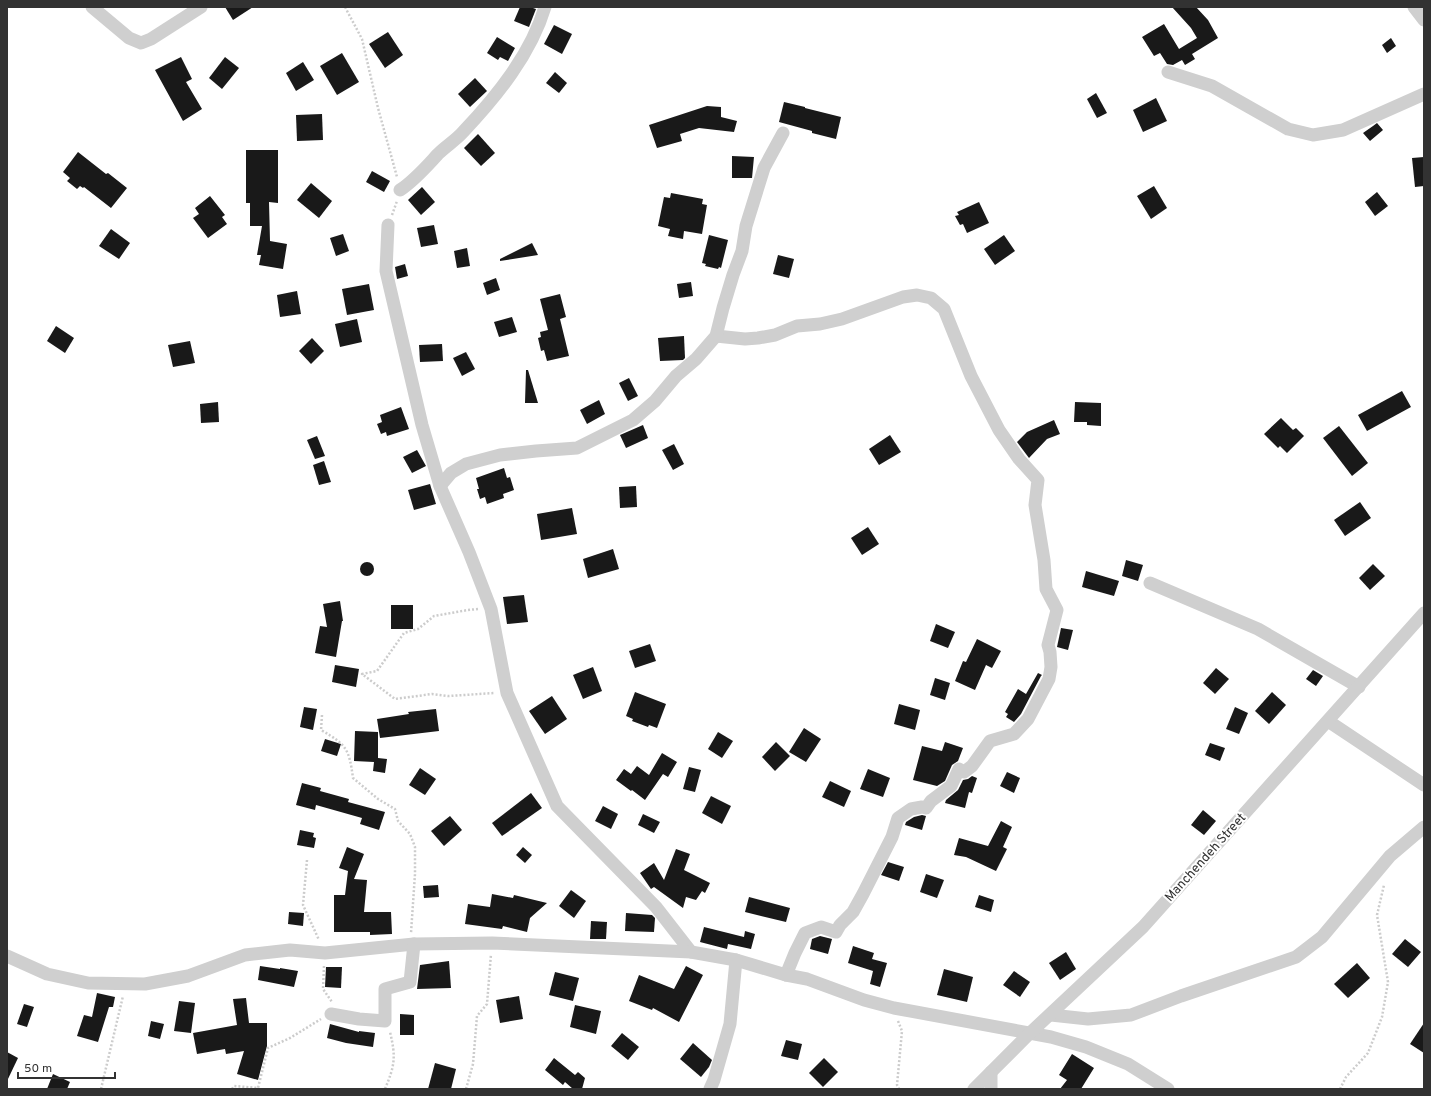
<svg xmlns="http://www.w3.org/2000/svg" width="1431" height="1096" viewBox="0 0 1431 1096" font-family="Overpass,sans-serif">
	<rect width="100%" height="100%" fill="#fff"/>
	<g fill="#191919">
		<path d="M225 7H253L233 20Z"/>
		<path d="M520 7H530L536 9 529 27 514 21Z"/>
		<path d="M1172 7H1196L1208 20 1218 38 1192 54 1195 59 1185 65 1182 60 1173 65 1167 64 1160 53 1154 56 1142 37 1164 24 1179 49 1197 38 1191 28Z"/>
		<path d="M554 25 572 34 562 54 544 44Z"/>
		<path d="M388 32 403 55 385 68 369 44Z"/>
		<path d="M497 37 515 48 508 61 500 57 498 60 487 53Z"/>
		<path d="M1391 38 1396 46 1387 53 1382 45Z"/>
		<path d="M342 53 359 82 337 95 320 66Z"/>
		<path d="M181 57 192 79 186 82 202 109 183 121 155 70Z"/>
		<path d="M225 57 239 68 222 89 209 78Z"/>
		<path d="M303 62 314 80 296 91 286 73Z"/>
		<path d="M555 72 567 83 559 93 546 83Z"/>
		<path d="M475 78 487 91 470 107 458 94Z"/>
		<path d="M1096 93 1107 113 1097 118 1087 99Z"/>
		<path d="M1156 98 1167 121 1143 132 1133 110Z"/>
		<path d="M784 102 805 107V108L841 117 836 139 812 133V131L779 122Z"/>
		<path d="M707 106 721 107V117L737 121 734 132 699 128 680 134 682 141 657 148 649 125Z"/>
		<path d="M322 114 323 140 297 141 296 115Z"/>
		<path d="M1377 123 1383 130 1370 141 1363 133 1373 126Z"/>
		<path d="M478 134 495 153 481 166 464 148Z"/>
		<path d="M246 150H278V203L269 202 270 241 287 244 283 269 259 265 261 255H257L262 226H250V203H246Z"/>
		<path d="M78 152 106 174 108 173 127 188 111 208 84 187 83 188 80 186 77 189 67 181 70 178 63 172Z"/>
		<path d="M732 156 754 157 752 178H732Z"/>
		<path d="M1424 157V186L1415 187 1412 158Z"/>
		<path d="M372 171 390 181 384 192 366 182Z"/>
		<path d="M311 183 332 201 319 218 297 200Z"/>
		<path d="M1154 186 1167 208 1151 219 1137 196Z"/>
		<path d="M422 187 435 202 421 215 408 200Z"/>
		<path d="M1377 192 1388 206 1375 216 1365 202Z"/>
		<path d="M671 193 703 199 702 204 707 205 702 234 684 231 683 239 668 236 670 229 658 226 664 197 670 198Z"/>
		<path d="M210 196 225 215 222 217 227 224 208 238 193 218 199 214 195 208Z"/>
		<path d="M979 202 989 223 967 233 963 224 960 225 955 216 959 215 957 212Z"/>
		<path d="M434 225 438 244 421 247 417 228Z"/>
		<path d="M111 229 130 243 119 259 99 246Z"/>
		<path d="M343 234 349 251 336 256 330 238Z"/>
		<path d="M709 235 728 240 721 268 719 267 718 269 705 266 706 264 702 263Z"/>
		<path d="M1004 235 1015 251 995 265 984 249Z"/>
		<path d="M532 243 538 255 500 261V259Z"/>
		<path d="M467 248 470 266 457 268 454 251Z"/>
		<path d="M778 255 794 259 789 278 773 274Z"/>
		<path d="M405 264 408 276 397 279 395 267Z"/>
		<path d="M496 278 500 290 487 295 483 283Z"/>
		<path d="M691 282 693 296 679 298 677 284Z"/>
		<path d="M369 284 374 310 347 315 342 289Z"/>
		<path d="M297 291 301 314 280 317 277 295Z"/>
		<path d="M560 294 566 317 560 319 569 356 547 361 544 350 541 351 538 338 541 337 540 332 548 330 540 299Z"/>
		<path d="M512 317 517 332 499 337 494 322Z"/>
		<path d="M357 319 362 342 340 347 335 324Z"/>
		<path d="M56 326 74 338 65 353 47 341Z"/>
		<path d="M684 336 685 358 683 360 660 361 658 338Z"/>
		<path d="M312 338 324 351 311 364 299 351Z"/>
		<path d="M190 341 195 363 173 367 168 345Z"/>
		<path d="M442 344 443 361 420 362 419 345Z"/>
		<path d="M466 352 475 369 462 376 453 358Z"/>
		<path d="M526 370H528L538 403H525Z"/>
		<path d="M629 378 638 396 628 401 619 383Z"/>
		<path d="M1402 391 1411 407 1367 431 1358 415Z"/>
		<path d="M599 400 605 414 587 424 580 410Z"/>
		<path d="M218 402 219 422 201 423 200 404Z"/>
		<path d="M1075 402 1101 403V426L1087 425V422H1074Z"/>
		<path d="M401 407 409 429 387 436 386 432 381 434 377 424 382 422 380 415Z"/>
		<path d="M1281 418 1293 430 1296 428 1304 436 1287 453 1280 446 1278 448 1264 434Z"/>
		<path d="M1054 420 1060 434 1047 439 1029 458 1017 442 1027 432Z"/>
		<path d="M643 425 648 438 626 448 620 435Z"/>
		<path d="M1339 426 1368 463 1352 476 1323 438Z"/>
		<path d="M890 435 901 452 879 465 869 449Z"/>
		<path d="M317 436 325 456 315 459 307 440Z"/>
		<path d="M674 444 684 464 673 470 662 450Z"/>
		<path d="M417 450 426 466 412 473 403 457Z"/>
		<path d="M324 461 331 482 319 485 313 465Z"/>
		<path d="M504 468 507 478 510 477 514 490 503 494 504 498 487 504 485 497 480 499 477 489H479L476 478Z"/>
		<path d="M430 484 436 504 414 510 408 490Z"/>
		<path d="M636 486 637 507 620 508 619 487Z"/>
		<path d="M1360 502 1371 518 1345 536 1334 520Z"/>
		<path d="M572 508 577 534 541 540 537 514Z"/>
		<path d="M868 527 879 544 862 555 851 538Z"/>
		<path d="M613 549 619 569 588 578 583 559Z"/>
		<path d="M1126 560 1143 565 1138 581 1122 576Z"/>
		<circle cx="367" cy="569" r="7"/>
		<path d="M1373 564 1385 576 1370 590 1359 578Z"/>
		<path d="M1086 571 1119 581 1114 596 1082 587Z"/>
		<path d="M524 595 528 622 507 624 503 597Z"/>
		<path d="M340 601 343 621H342L336 657 315 653 320 626 327 627 323 604Z"/>
		<rect x="391" y="605" width="22" height="24"/>
		<path d="M936 624 955 632 948 648 930 641Z"/>
		<path d="M1061 628 1073 630 1068 650 1057 647Z"/>
		<path d="M977 639 1001 651 992 668 986 665 975 690 955 681 963 661 966 662Z"/>
		<path d="M650 644 656 661 635 668 629 651Z"/>
		<path d="M335 665 359 669 356 687 332 682Z"/>
		<path d="M593 667 602 691 583 699 573 675Z"/>
		<path d="M1216 668 1229 679 1215 694 1203 683Z"/>
		<path d="M1313 670 1323 676 1316 686 1306 679Z"/>
		<path d="M1038 673 1042 675 1041 676 1021 714 1014 722 1006 717 1008 714 1005 712 1018 689 1026 694Z"/>
		<path d="M935 678 950 683 945 700 930 695Z"/>
		<path d="M635 692 666 704 657 728 649 725 648 727 632 721 633 719 626 716Z"/>
		<path d="M1272 692 1286 705 1269 724 1255 711Z"/>
		<path d="M552 696 567 719 545 734 529 711Z"/>
		<path d="M899 704 920 710 915 730 894 724Z"/>
		<path d="M304 707 317 709 313 730 300 727Z"/>
		<path d="M1235 707 1248 713 1239 734 1226 729Z"/>
		<path d="M436 709 439 731 380 738 377 719 409 714 408 712Z"/>
		<path d="M804 728 821 739 806 762 789 752Z"/>
		<path d="M355 731 378 732V758L387 759 385 773 373 771 374 762 354 761Z"/>
		<path d="M718 732 733 741 722 758 708 749Z"/>
		<path d="M325 739 341 744 337 756 321 751Z"/>
		<path d="M776 742 790 756 775 771 762 757Z"/>
		<path d="M945 742 963 748 958 761 952 765 945 781 937 786 913 780 922 746 942 751Z"/>
		<path d="M1210 743 1225 748 1220 761 1205 755Z"/>
		<path d="M662 753 677 762 668 777 663 774 645 800 632 790 631 791 616 780 624 769 631 774 637 766 649 775Z"/>
		<path d="M689 767 701 770 695 792 683 789Z"/>
		<path d="M420 768 436 779 425 795 409 785Z"/>
		<path d="M868 769 890 778 883 797 860 789Z"/>
		<path d="M1007 772 1020 778 1014 793 1000 786Z"/>
		<path d="M972 776 977 778 972 793 969 792 965 808 945 803 946 800 958 790 963 780 968 779Z"/>
		<path d="M830 781 851 791 844 807 822 797Z"/>
		<path d="M302 783 321 788 320 791 349 799 348 802 385 812 379 830 360 824 362 818 316 805 315 810 296 805Z"/>
		<path d="M531 793 542 808 502 836 492 823Z"/>
		<path d="M711 796 731 806 722 824 702 813Z"/>
		<path d="M603 806 618 814 611 829 595 821Z"/>
		<path d="M1203 810 1216 821 1204 835 1191 825Z"/>
		<path d="M643 814 660 822 654 833 638 825Z"/>
		<path d="M922 815 926 816 922 830 905 825 906 822 914 817Z"/>
		<path d="M450 816 462 830 444 846 431 831Z"/>
		<path d="M1001 821 1012 827 1003 847 1007 849 996 871 966 857 954 855 959 838 988 846Z"/>
		<path d="M300 830 314 833 313 837 316 838 314 848 297 845Z"/>
		<path d="M347 847 364 854 354 879 367 880 364 912H391L392 934 370 935V932H334V895H345L348 871 339 868Z"/>
		<path d="M523 847 532 855 525 863 516 855Z"/>
		<path d="M676 849 690 854 684 870 710 883 705 893 702 891 696 900 686 897 683 908 654 887 651 889 640 873 654 863 664 880Z"/>
		<path d="M888 862 904 867 899 881 881 875Z"/>
		<path d="M926 874 944 880 937 898 920 892Z"/>
		<path d="M438 885 439 897 424 898 423 886Z"/>
		<path d="M571 890 586 901 574 918 559 906Z"/>
		<path d="M492 894 513 898 514 895 547 903 530 918 527 932 503 926 502 929 465 924 468 904 490 907Z"/>
		<path d="M979 895 994 900 991 912 975 907Z"/>
		<path d="M749 897 790 908 786 922 745 912Z"/>
		<path d="M289 912 304 913 303 926 288 924Z"/>
		<path d="M626 913 652 915 655 918 654 932 625 931Z"/>
		<path d="M591 921 607 922 606 939H590Z"/>
		<path d="M704 927 744 937 745 931 755 934 751 949 728 944 727 949 700 942Z"/>
		<path d="M820 936 832 939 828 954 810 949 812 939Z"/>
		<path d="M1405 939 1421 952 1408 967 1392 954Z"/>
		<path d="M853 946 874 953 872 959 887 963 880 987 870 984 873 971 848 963Z"/>
		<path d="M1066 952 1076 969 1060 980 1049 963Z"/>
		<path d="M449 961 451 988 417 989 420 965Z"/>
		<path d="M1357 963 1370 978 1348 998 1334 984Z"/>
		<path d="M260 966 280 969V968L298 971 294 987 258 980Z"/>
		<path d="M686 966 703 975 679 1022 653 1008 652 1010 629 1001 639 975 674 989Z"/>
		<path d="M326 967H342L341 988 325 987Z"/>
		<path d="M944 969 973 977 967 1002 937 995Z"/>
		<path d="M1014 971 1030 982 1020 997 1003 985Z"/>
		<path d="M555 972 579 978 573 1001 549 995Z"/>
		<path d="M97 993 115 997 113 1007H109L98 1042 77 1036 84 1015 92 1017Z"/>
		<path d="M519 996 523 1019 500 1023 496 1000Z"/>
		<path d="M246 998 249 1023H267V1046L258 1080 237 1074 244 1051 226 1054 225 1049 197 1054 193 1033 237 1025 233 999Z"/>
		<path d="M179 1001 195 1003 191 1033 174 1031Z"/>
		<path d="M24 1004 34 1007 27 1027 17 1024Z"/>
		<path d="M575 1005 601 1011 596 1034 570 1027Z"/>
		<path d="M400 1014 414 1015V1035H400Z"/>
		<path d="M151 1021 164 1024 160 1039 148 1036Z"/>
		<path d="M1424 1023V1053L1410 1044Z"/>
		<path d="M330 1024 359 1032V1031L375 1033 373 1047 346 1043 327 1038Z"/>
		<path d="M622 1033 639 1047 628 1060 611 1046Z"/>
		<path d="M786 1040 802 1044 798 1060 781 1056Z"/>
		<path d="M693 1043 712 1060 709 1067 701 1077 680 1059Z"/>
		<path d="M7 1052 18 1058 7 1081Z"/>
		<path d="M1072 1054 1094 1068 1081 1089H1060L1067 1080 1059 1075Z"/>
		<path d="M554 1058 575 1075 578 1072 585 1078 582 1089H573L565 1082 563 1085 545 1070Z"/>
		<path d="M824 1058 838 1072 823 1087 809 1073Z"/>
		<path d="M435 1063 456 1069 451 1089H428Z"/>
		<path d="M53 1074 70 1082 67 1089H47Z"/>
	</g>
	<g fill="none" stroke-linecap="round" stroke-linejoin="round">
		<g stroke="#ccc" stroke-width="2.5" stroke-dasharray="2 2" stroke-linecap="butt">
			<path d="M345 7 362 39 378 108 397 177"/>
			<path d="M392 215 397 201"/>
			<path d="M478 609 468 610 434 616 418 629 404 633 377 671 362 674 395 699 432 694 448 696 495 693"/>
			<path d="M322 715 321 730C347 745 349 749 353 778L378 799 395 809 398 821 410 834 415 847V874L411 933"/>
			<path d="M307 860 303 905 319 940"/>
			<path d="M324 966 323 989 332 1002"/>
			<path d="M898 1021 902 1031 897 1085 899 1089"/>
			<path d="M101 1089 123 996"/>
			<path d="M232 1089 234 1086 258 1088 268 1048 290 1038 321 1019"/>
			<path d="M385 1089C395 1065 396 1057 390 1032"/>
			<path d="M466 1089 473 1064 477 1016 487 1004 491 954"/>
			<path d="M1340 1089 1346 1077 1368 1053 1382 1017 1388 982 1377 915 1384 885"/>
		</g>
		<g stroke="#cfcfcf" stroke-width="13">
			<path d="M92 7 129 38 141 43 151 39 201 7"/>
			<path d="M1414 7 1424 20"/>
			<path d="M1168 72 1212 86 1288 129 1313 135 1343 130 1424 94"/>
			<path d="M400 190C415 180 426 167 438 154 446 146 456 140 463 132 497 96 531 54 545 7"/>
			<path d="M388 225 386 271 422 425 440 486 469 552 491 609 507 693 557 806 656 907 691 952"/>
			<path d="M716 336 745 339 758 338 775 335 797 326 820 324 842 319 903 297 917 295 931 298 944 309 971 376 999 430 1019 459 1038 480 1035 505 1044 560 1046 589 1057 610 1048 645 1050 652 1051 667 1049 679 1028 719 1014 734 990 741 972 766 964 772 959 769 951 786 931 801 926 808 922 807 911 809 898 818 892 837 863 894 853 912 840 925 836 932 821 927 805 933 795 953 786 975"/>
			<path d="M440 486 451 473 466 464 500 455 536 451 577 448 633 420 655 401 676 376 696 359 716 336 723 308 733 275 742 251 746 226 764 168 783 133"/>
			<path d="M1150 583 1258 629 1359 687"/>
			<path d="M1328 721 1424 785"/>
			<path d="M7 956 47 974 88 983 145 984 188 976 245 955 290 950 325 953 414 944 492 943 691 952 736 960 786 975 807 979 864 1000 894 1008 1051 1037 1086 1047 1128 1064 1168 1089"/>
			<path d="M331 1014 359 1019 385 1021V989L410 982 414 944"/>
			<path d="M1051 1015 1088 1019 1131 1015 1181 996 1296 957 1322 937 1390 856 1424 827"/>
			<path d="M710 1089 714 1080 730 1024 736 960"/>
			<path d="M974 1089 1030 1033 1143 927 1424 613"/>
			<path d="M991 1089V1072"/>
		</g>
	</g>
	<g text-anchor="middle" dominant-baseline="central" stroke-width="4" stroke-linejoin="round" paint-order="stroke">
		<g font-size="13" fill="#323232" stroke="#fff">
			<text transform="translate(1206 858) rotate(-48)">Manchendeh Street</text>
		</g>
	</g>
	<rect width="1431" height="1096" fill="none" stroke="#323232" stroke-width="16"/>
	<path d="M18 1072v6h97v-6" fill="none" stroke="#323232" stroke-width="2"/>
	<text x="24" y="1072" font-size="12" fill="#323232" stroke="#ffffff" stroke-width="3" paint-order="stroke">50 m</text>
</svg>
